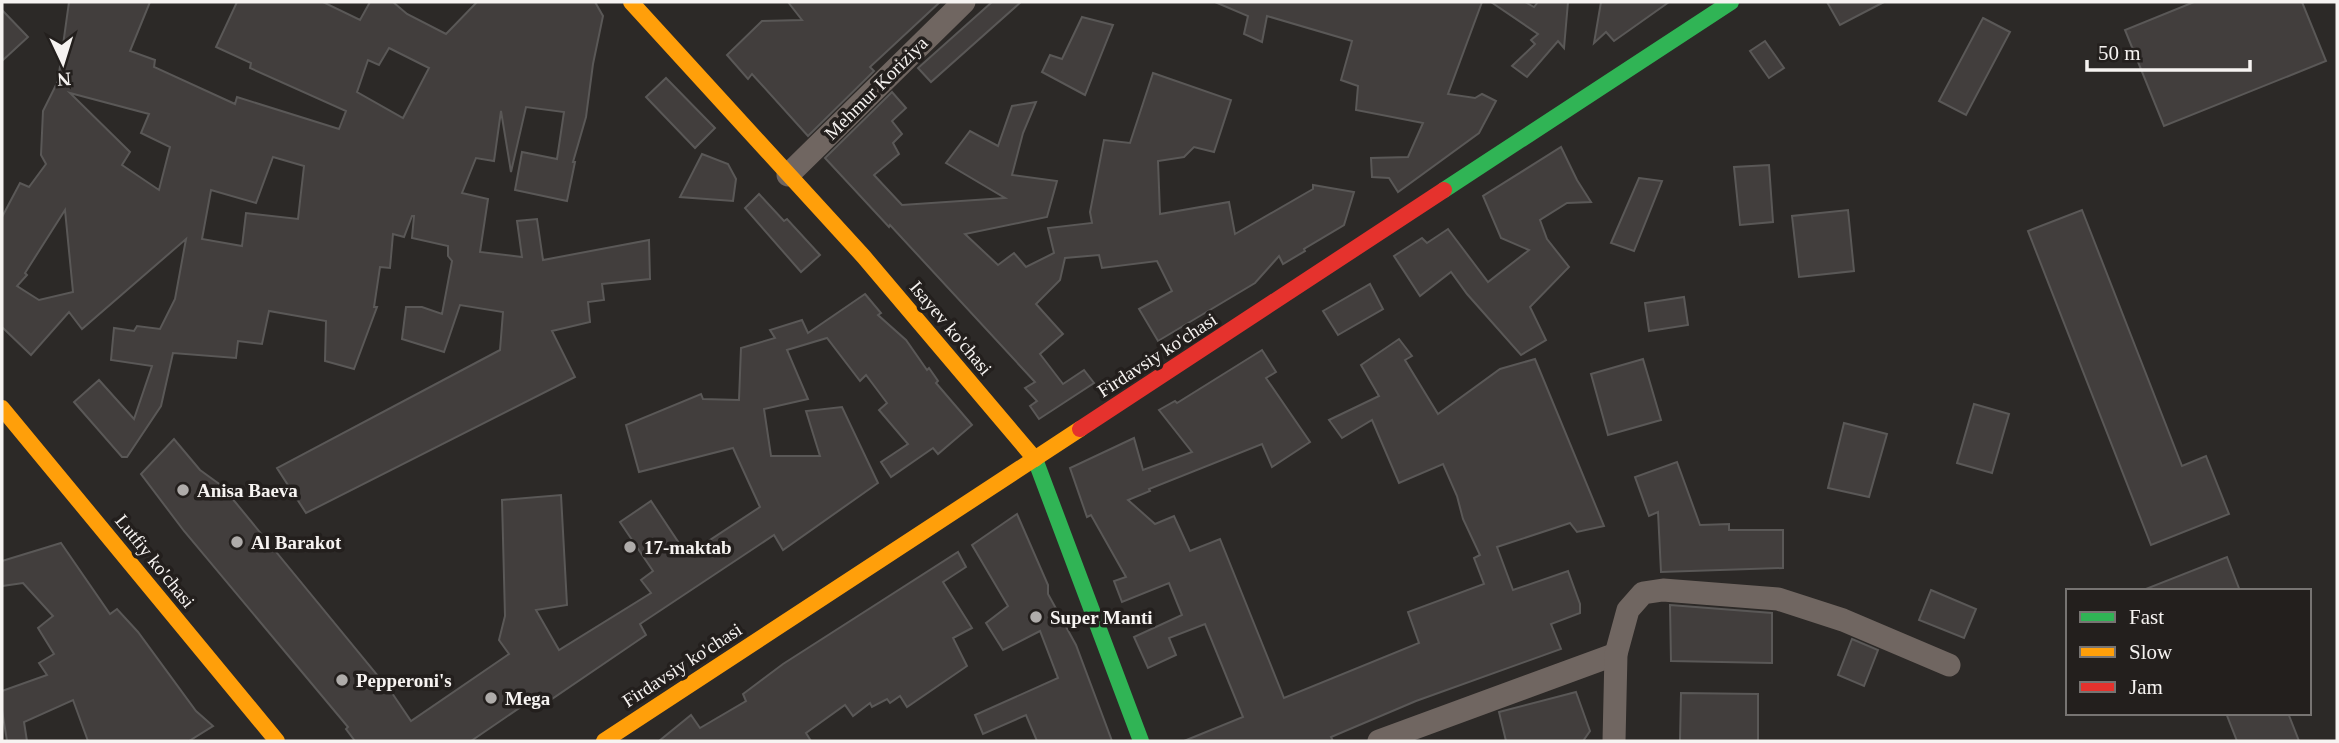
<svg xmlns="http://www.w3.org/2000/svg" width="2339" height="743" viewBox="0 0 2339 743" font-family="Georgia,serif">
	<rect width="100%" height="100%" fill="#2c2927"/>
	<g fill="#423e3d" stroke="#5a5857" stroke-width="2" fill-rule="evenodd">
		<path d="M69 2H150L130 51 155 60 154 67 235 104 237 97 339 129 346 111 250 68 251 63 216 47 237 2H323L360 20 370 2H393L407 14 446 34 477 2H595L603 16 593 64 586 117 573 162H575L567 201 515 190 522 152 557 159 564 112 526 107 511 172 501 111 494 161 476 158 462 193 488 199 480 252 522 257 517 221 537 219 543 260 649 240 650 279 602 284 604 300 588 302 590 322 552 331 575 377 306 513 277 468 500 350 503 312 460 305 444 352 402 339 406 307H422L442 314 452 261 448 256V246L412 238 414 216H412L404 237 393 234 390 268 380 267 374 307H377L354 369 325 361 326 321 269 311 262 344 238 341 236 358 173 353 161 406 127 457H122L74 402 99 380 134 419 152 366 111 360 114 328 134 331 137 326 160 329 175 299 186 239 82 329 69 312 31 355 2 327V217L20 183 29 187 46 164 41 155 43 111 58 81ZM389 48 429 68 403 118 357 92 368 60 379 65ZM70 93 149 114 141 133 170 147 159 190 122 165 130 152ZM273 157 304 166 298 219 246 213 242 246 202 239 211 190 256 203ZM65 210 73 292 39 300 17 286 27 275 25 273Z"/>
		<path d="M788 2H940L870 67 874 71 808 136 752 74 748 79 727 55 762 21 802 20Z"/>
		<path d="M992 2H1021L931 82 918 68Z"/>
		<path d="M1215 2H1482L1448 94 1475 98 1482 94 1496 101 1479 133 1398 192 1389 178 1372 177 1371 158 1408 157 1423 123 1356 110 1358 86 1341 80 1352 41 1267 16 1262 42 1244 34 1248 16Z"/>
		<path d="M1491 2H1525L1534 7 1538 2H1568L1564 48 1558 41 1527 77 1512 66 1535 44 1531 40 1538 34Z"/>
		<path d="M1601 2H1669L1614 41 1606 32 1594 43Z"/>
		<path d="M1827 2H1884L1840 25Z"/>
		<path d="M2194 2H2302L2326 61 2164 126 2125 30Z"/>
		<path d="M2 10 28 37 2 61Z"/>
		<path d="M1082 17 1113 25 1085 95 1042 72 1050 55 1062 59Z"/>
		<path d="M1983 18 2010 32 1966 115 1939 101Z"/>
		<path d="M1765 41 1784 68 1769 78 1750 51Z"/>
		<path d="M1153 73 1231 100 1214 152 1194 147 1184 157 1158 161 1160 214 1229 202 1235 234 1313 189V185L1354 192 1344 225 1304 249 1305 251 1283 264 1279 256 1255 283 1158 341 1139 309 1172 291 1157 261 1102 268 1099 255 1065 258 1060 280 1036 304 1063 334 1040 354 1063 384 1084 370 1094 383 1039 419 1030 406 1037 401 1025 388 1035 382 890 225 889 227 825 158 892 92 906 108 892 121 902 134 893 143 899 154 874 175 902 205 1005 198 946 163 970 131 998 146 1012 106 1036 102 1023 133 1012 175 1057 181 1047 217 965 234 998 265 1014 253 1026 267 1054 253 1048 228 1092 223 1090 212 1104 140 1130 143Z"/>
		<path d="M666 78 715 128 695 148 646 97Z"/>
		<path d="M1561 147 1577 180 1591 202 1567 203 1540 220 1547 239 1569 267 1530 307 1546 340 1521 355 1467 294 1451 272 1420 296 1394 256 1422 238 1427 243 1448 229 1488 282 1529 250 1501 238 1483 196Z"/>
		<path d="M702 154 728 164 736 179 733 201 680 197Z"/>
		<path d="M1769 165 1773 222 1740 225 1734 167Z"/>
		<path d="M1639 178 1662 181 1634 251 1611 243Z"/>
		<path d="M759 194 784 221 787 219 820 255 801 272 745 208Z"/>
		<path d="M1848 210 1854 271 1799 277 1792 216Z"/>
		<path d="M2082 210 2182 466 2206 456 2229 514 2151 545 2028 231Z"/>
		<path d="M1370 284 1383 309 1338 335 1323 311Z"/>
		<path d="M865 294 881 313 878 315 906 340 927 370 929 368 938 381 936 383 972 425 938 454 933 448 891 477 881 462 908 444 879 410 887 403 866 375 860 381 827 338 787 350 808 399 764 409 771 456H820L806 411 842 407 878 483 783 550 774 535 640 624 646 635 543 705 537 696 471 741H355L346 729 348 727 184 531 141 474 174 439 200 470 222 486 392 693 411 721 509 654 499 640 505 616 502 500 561 495 567 605 536 610 559 650 651 593 641 580 653 571 620 522 651 501 687 555 760 507 733 448 639 472 626 425 701 394 703 399 739 400 741 348 775 338 770 330 802 320 808 333Z"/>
		<path d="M1684 297 1688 325 1649 331 1645 303Z"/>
		<path d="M1399 339 1412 356 1405 360 1438 414 1500 369 1535 359 1604 526 1577 532 1570 523 1497 547 1513 590 1568 571 1580 604V613L1551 624 1561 649 1416 701 1331 737 1333 741H1184L1243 717 1205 624 1169 638 1176 655 1148 668 1134 637 1182 615 1169 583 1122 602 1114 581 1126 577 1091 515 1087 517 1070 468 1134 438 1143 470 1192 452 1159 410 1175 401 1177 403 1262 350 1276 372 1266 378 1310 442 1272 467 1262 444 1149 489 1150 491 1128 500 1155 524 1174 516 1190 551 1220 539 1284 698 1419 643 1408 612 1484 584 1474 558 1480 555 1463 519 1457 496 1443 464 1399 483 1372 420 1342 438 1329 420 1379 396 1361 365Z"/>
		<path d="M1643 359 1661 420 1608 435 1591 374Z"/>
		<path d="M1974 404 2009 414 1992 473 1957 463Z"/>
		<path d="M1844 423 1887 434 1869 497 1828 488Z"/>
		<path d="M1677 462 1700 525 1729 524V530H1783V568L1661 572 1658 512 1649 516 1635 477Z"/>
		<path d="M1017 514 1048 585V594L1076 645 1112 741H1037L1026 715 983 734 975 715 1058 678 1040 631 1003 650 986 623 1008 606 972 545Z"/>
		<path d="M61 543 110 614 117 609 138 632 196 711 213 726 189 741H88L73 700 24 722 27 741H7L2 710V691L47 675 39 663 54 654 38 628 53 616 23 583 2 586V561Z"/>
		<path d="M958 552 966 567 943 582 972 628 953 638 967 666 907 707 900 696 890 703 887 699 872 707 870 703 853 716 845 705 806 733 811 741H659L691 715 700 728 746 701 743 694 783 664Z"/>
		<path d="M2227 557 2240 591H2144L2143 590Z"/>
		<path d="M1931 590 1976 609 1964 638 1919 620Z"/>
		<path d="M1670 605 1772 613V663L1671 661Z"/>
		<path d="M1852 639 1878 650 1864 686 1838 675Z"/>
		<path d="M1576 692 1590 731 1583 741H1506L1499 712Z"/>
		<path d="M1681 693 1758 694V741H1680Z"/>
		<path d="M2226 713H2288L2299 741H2237Z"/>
	</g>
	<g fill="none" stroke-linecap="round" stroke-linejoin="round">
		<g stroke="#706661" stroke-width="23">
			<path d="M788 175 964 2"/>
			<path d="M1379 741 1616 654"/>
			<path d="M1614 741 1616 654 1628 610 1643 593 1663 590 1778 599 1843 620 1949 665"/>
		</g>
		<g stroke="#30b455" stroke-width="16">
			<path d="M1444 190 1731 2"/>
			<path d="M1035 459 1141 741"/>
		</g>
		<g stroke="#ff9f0a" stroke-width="16">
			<path d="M631 2 864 257 1035 459"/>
			<path d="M2 408 277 741"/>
			<path d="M604 741 1080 429"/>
		</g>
		<path stroke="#e5322d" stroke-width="16" d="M1080 429 1444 190"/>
	</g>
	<g fill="#afacaa" stroke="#231f1d" stroke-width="2.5">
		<circle cx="183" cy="490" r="7"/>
		<circle cx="237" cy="542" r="7"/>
		<circle cx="630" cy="547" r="7"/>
		<circle cx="1036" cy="617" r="7"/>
		<circle cx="342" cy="680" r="7"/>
		<circle cx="491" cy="698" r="7"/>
	</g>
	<g text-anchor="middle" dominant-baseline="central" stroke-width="7" stroke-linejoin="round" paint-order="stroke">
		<g font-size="19" fill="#f6f3f1" stroke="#231f1d">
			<text transform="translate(876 88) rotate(-45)">Mehmur Koriziya</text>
			<text transform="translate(951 328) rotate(50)">Isayev ko'chasi</text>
			<text transform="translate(1157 355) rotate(-33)">Firdavsiy ko'chasi</text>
			<text transform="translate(155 561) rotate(51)">Lutfiy ko'chasi</text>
			<text transform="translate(682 665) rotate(-33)">Firdavsiy ko'chasi</text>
		</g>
		<g font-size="19" font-weight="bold" fill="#f6f3f1" stroke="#231f1d" text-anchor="start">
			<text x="197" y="490">Anisa Baeva</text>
			<text x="251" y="542">Al Barakot</text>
			<text x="644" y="547">17-maktab</text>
			<text x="1050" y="617">Super Manti</text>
			<text x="356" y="680">Pepperoni's</text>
			<text x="505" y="698">Mega</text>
		</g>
	</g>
	<rect width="2339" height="743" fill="none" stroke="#f6f3f1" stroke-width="7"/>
	<rect x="2066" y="589" width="245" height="126" fill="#231f1d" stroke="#777472" stroke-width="2"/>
	<rect x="2080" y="612" width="35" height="10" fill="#30b455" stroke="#777472" stroke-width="2"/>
	<text x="2129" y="624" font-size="21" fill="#f6f3f1">Fast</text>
	<rect x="2080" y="647" width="35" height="10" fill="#ff9f0a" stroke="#777472" stroke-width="2"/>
	<text x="2129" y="659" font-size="21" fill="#f6f3f1">Slow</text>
	<rect x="2080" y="682" width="35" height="10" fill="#e5322d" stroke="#777472" stroke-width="2"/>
	<text x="2129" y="694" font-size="21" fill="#f6f3f1">Jam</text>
	<g transform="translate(63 63) rotate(176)" stroke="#231f1d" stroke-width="5" paint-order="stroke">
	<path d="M0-5L12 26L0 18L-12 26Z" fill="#f6f3f1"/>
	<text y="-10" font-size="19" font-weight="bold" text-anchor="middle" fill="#f6f3f1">N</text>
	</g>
	<path d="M2087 60v10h163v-10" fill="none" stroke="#f6f3f1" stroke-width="3.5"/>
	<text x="2098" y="60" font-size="21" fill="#f6f3f1" stroke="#231f1d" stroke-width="5" paint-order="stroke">50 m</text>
</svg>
